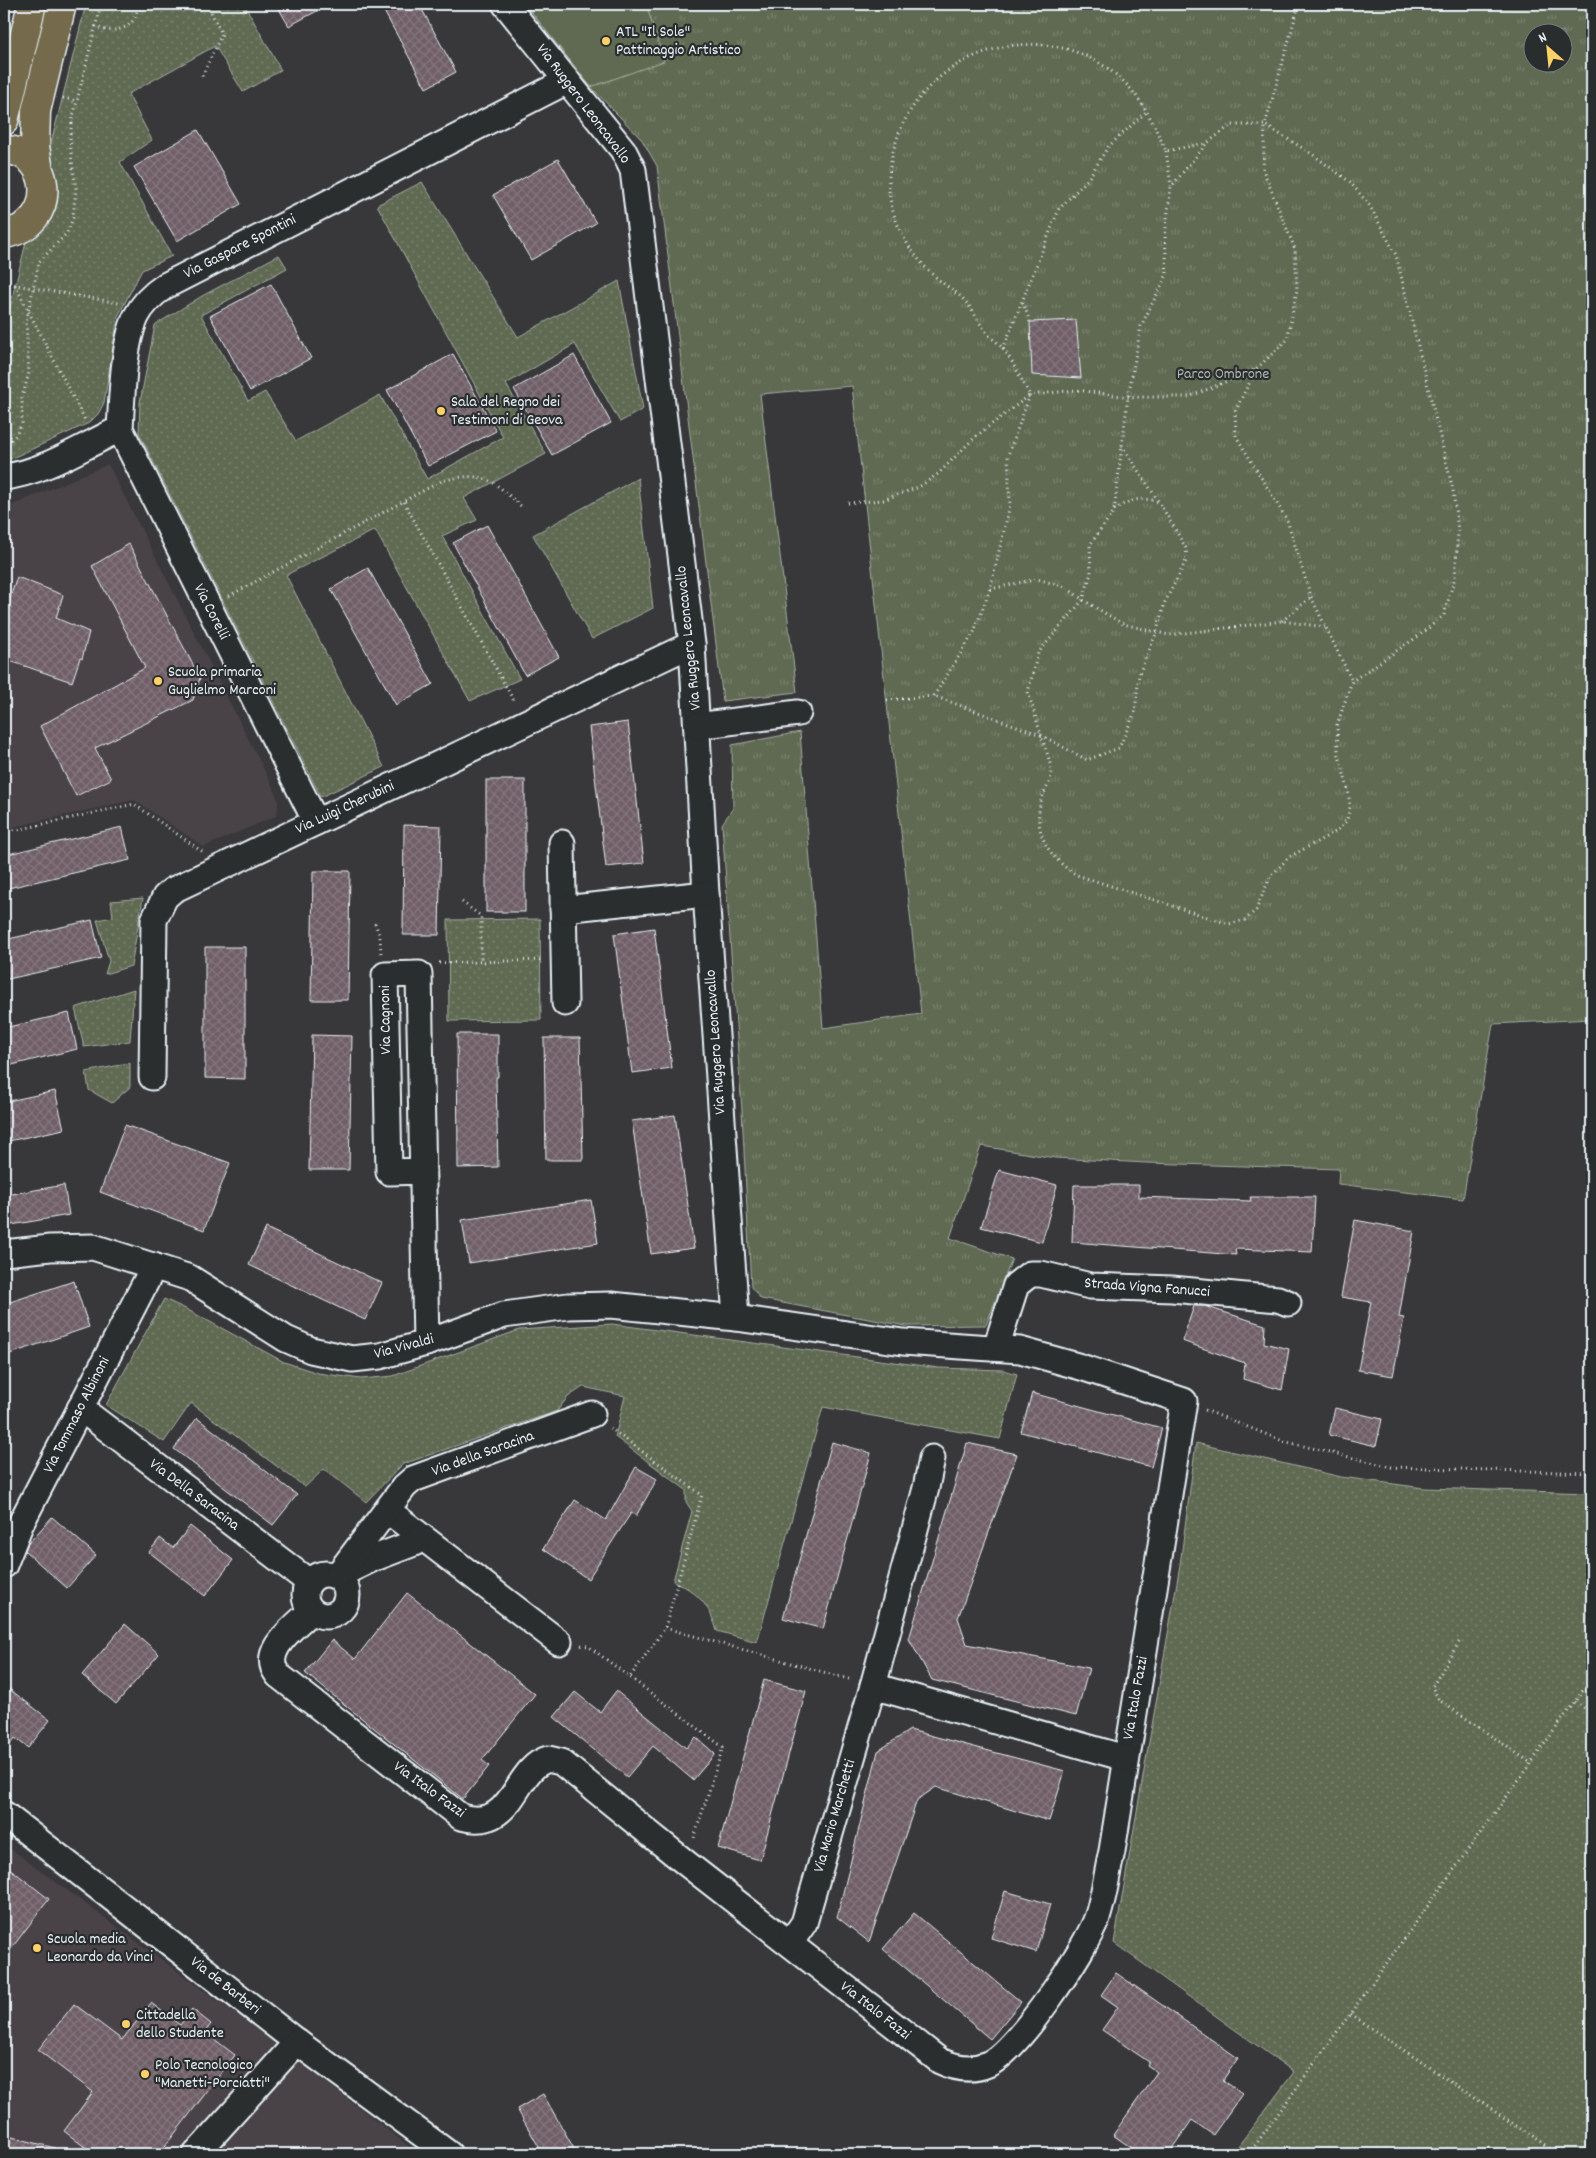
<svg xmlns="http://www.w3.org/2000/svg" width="1596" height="2158" viewBox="0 0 1596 2158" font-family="Dekko,sans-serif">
	<defs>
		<pattern id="grass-dots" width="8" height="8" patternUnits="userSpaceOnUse" patternTransform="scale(1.25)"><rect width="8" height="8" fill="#606b52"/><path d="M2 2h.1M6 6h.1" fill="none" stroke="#77816c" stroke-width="1.8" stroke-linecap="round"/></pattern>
		<pattern id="park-tufts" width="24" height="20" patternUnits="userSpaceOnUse" patternTransform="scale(1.25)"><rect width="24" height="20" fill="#606b52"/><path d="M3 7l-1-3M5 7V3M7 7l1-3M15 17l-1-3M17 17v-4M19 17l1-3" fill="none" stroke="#77816c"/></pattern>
		<pattern id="building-cross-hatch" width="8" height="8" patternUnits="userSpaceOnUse" patternTransform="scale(1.25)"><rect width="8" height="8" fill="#705e66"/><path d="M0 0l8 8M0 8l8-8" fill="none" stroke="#84767d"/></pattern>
	</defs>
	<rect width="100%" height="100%" fill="#383739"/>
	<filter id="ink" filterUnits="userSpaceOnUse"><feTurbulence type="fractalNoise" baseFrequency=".02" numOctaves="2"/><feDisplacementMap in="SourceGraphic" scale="10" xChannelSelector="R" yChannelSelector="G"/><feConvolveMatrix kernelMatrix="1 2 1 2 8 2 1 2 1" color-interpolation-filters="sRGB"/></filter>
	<g filter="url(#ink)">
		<g fill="#494346">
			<path d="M108 464 274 789 278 800V808L276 816 204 847 134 800 4 829V504L13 505Z"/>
			<path d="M4 1844 278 2045 419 2154H4Z"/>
		</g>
		<g fill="url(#grass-dots)" stroke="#a4aea5">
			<path d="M86 4H244L281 70 243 92 215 46 128 94 152 140 120 162 172 256 142 270 118 316 104 403 98 414 89 423 8 460 4 459V330Z"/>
			<path d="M422 182 518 337 619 281 643 409 620 422 575 344 506 384 546 454 464 498 477 520 442 536 520 679 470 701 375 530 286 575 384 767 321 797 139 433 140 402 155 325 202 296 279 255 287 268 201 315 248 401 265 392 296 441 380 395 427 479 503 437 377 205Z"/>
			<path d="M638 478 653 608 592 639 533 535Z"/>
			<path d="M143 898 131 966 105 974 109 961 97 920 113 917 111 901Z"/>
			<path d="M540 919 541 1020 449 1021 448 920Z"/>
			<path d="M134 989 130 1041 84 1047 75 1008Z"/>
			<path d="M130 1063V1087L112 1103 89 1090 86 1072Z"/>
			<path d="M164 1299 188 1310 284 1362 318 1373 361 1379 393 1376 519 1330 612 1324 939 1368 1004 1370 1017 1374 1000 1439 823 1407 757 1642 717 1631C710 1606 697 1591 673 1581L692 1511 686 1502V1490L615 1437 625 1396 583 1387 568 1397 557 1411 403 1464 366 1502 324 1469 305 1487 191 1403 164 1442 106 1405Z"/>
			<path d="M1196 1443 1341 1477 1424 1488 1592 1493V2154H1232L1294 2072 1114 1943 1180 1565Z"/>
		</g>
		<path fill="url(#park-tufts)" stroke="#a4aea5" fill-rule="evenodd" d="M525 4H1592V1019L1493 1024 1463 1199 1338 1184 1339 1169 1146 1163 1055 1158 981 1146 950 1238 1012 1259 986 1325 906 1326 761 1299 751 1287 742 1111 722 824 733 808 732 745 800 732 823 1028 921 1014 852 386 760 394 797 692 723 701 657 166 642 140 591 87ZM1534 32H1564V62H1534Z"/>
		<path fill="#606b52" stroke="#a4aea5" d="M525 4H646L664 61 591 87Z"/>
		<g fill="url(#building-cross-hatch)" stroke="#e8f1f8">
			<path d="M276 4H330L289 26Z"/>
			<path d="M380 4H419L456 72 426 88Z"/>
			<path d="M198 130 241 204 177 241 134 167Z"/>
			<path d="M558 159 596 223 531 260 493 195Z"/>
			<path d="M271 284 311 358 250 391 210 316Z"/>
			<path d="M1076 320 1081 378 1032 375 1030 322Z"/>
			<path d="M453 354 496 431 428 466 387 390Z"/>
			<path d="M574 355 611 423 552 455 514 389Z"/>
			<path d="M487 525 559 657 525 675 453 543Z"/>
			<path d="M129 544 200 678 193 700 95 748 111 779 76 796 40 726 145 668 92 566Z"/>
			<path d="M368 568 433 684 396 705 331 589Z"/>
			<path d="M17 577 63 595 56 618 89 632 82 659 80 658 72 682 4 659V616Z"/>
			<path d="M628 722 644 863 606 867 589 727Z"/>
			<rect x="486" y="780" width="39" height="132"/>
			<path d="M404 825 441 826 439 935H403Z"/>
			<path d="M122 827 130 860 4 889V855Z"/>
			<path d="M313 871H350L348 1000H311Z"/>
			<path d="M92 920 101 958 4 980V940Z"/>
			<path d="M654 928 672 1068 632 1073 614 934Z"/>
			<path d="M205 947H245V1079L205 1078Z"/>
			<path d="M69 1013 77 1049 4 1067V1028Z"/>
			<path d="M457 1034H498V1077H496L498 1167 458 1168Z"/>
			<path d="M312 1035 352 1036 349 1170H309Z"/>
			<path d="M544 1038H580L583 1160H546Z"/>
			<path d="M55 1091 64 1129 4 1142V1102Z"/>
			<path d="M675 1115 694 1248 651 1254 632 1121Z"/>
			<path d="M125 1125 230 1163 204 1230 100 1192Z"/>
			<path d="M999 1170 1057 1185 1042 1242 981 1227Z"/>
			<path d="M64 1185 69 1215 11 1225 6 1195Z"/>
			<path d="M1074 1185H1139V1197L1251 1201 1250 1197H1315L1312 1252 1235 1249 1236 1255 1072 1242Z"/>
			<path d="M591 1200 598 1243 469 1263 462 1220Z"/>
			<path d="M1355 1220 1414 1231 1399 1317 1404 1318 1393 1376 1358 1370 1371 1302 1341 1297Z"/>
			<path d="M266 1228 382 1283 365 1320 249 1265Z"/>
			<path d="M74 1281 89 1327 4 1356V1304Z"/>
			<path d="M1194 1306H1204L1265 1325 1264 1343 1289 1349 1282 1390 1243 1379 1245 1363 1182 1341Z"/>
			<path d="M1032 1393 1162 1428 1151 1467 1021 1432Z"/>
			<path d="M1335 1408 1382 1419 1376 1446 1329 1435Z"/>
			<path d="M197 1418 297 1495 273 1525 174 1449Z"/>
			<path d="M832 1442 871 1453 823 1629 783 1618Z"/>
			<path d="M967 1443 1017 1454 958 1618 967 1644 1089 1668 1076 1716 932 1680 909 1639Z"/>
			<path d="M636 1467 657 1479 636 1516 631 1513 588 1579 543 1549 575 1500 606 1520Z"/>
			<path d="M52 1517 96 1555 67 1588 25 1551 27 1545Z"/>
			<path d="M190 1526 233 1560 205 1596 149 1552 160 1538 173 1548Z"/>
			<path d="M407 1593 535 1694 482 1760 489 1766 463 1799 305 1673 332 1640 355 1659Z"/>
			<path d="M125 1624 159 1654 116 1704 82 1675Z"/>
			<path d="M764 1680 806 1691 760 1860 718 1848Z"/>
			<path d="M4 1685 50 1720 28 1748 15 1738 4 1753Z"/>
			<path d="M616 1691 686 1748 696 1737 715 1754 693 1780 653 1746 627 1777 554 1717 575 1692 600 1712Z"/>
			<path d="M910 1730 1065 1771 1049 1821 936 1787 917 1800 869 1942 837 1917 878 1751Z"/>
			<path d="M4 1864 49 1899 4 1958Z"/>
			<path d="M1005 1891 1050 1904 1036 1952 991 1938Z"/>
			<path d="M914 1913 1021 2002 990 2039 883 1949Z"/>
			<path d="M1116 1973 1238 2058 1223 2080 1242 2094 1213 2135 1192 2120 1168 2154H1140L1113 2135 1157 2072 1147 2065 1149 2062 1102 2030 1118 2007 1101 1995Z"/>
			<path d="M151 2003 180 2025 192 2009 211 2024 205 2032 235 2055 159 2154H94L64 2131 93 2092 38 2050 74 2004 122 2040Z"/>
			<path d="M543 2094 577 2154H543L517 2109Z"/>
			<path d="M4 2135 55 2148 54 2154H4Z"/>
		</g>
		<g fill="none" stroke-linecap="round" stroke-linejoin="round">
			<g stroke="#e8f1f8" stroke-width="29">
				<g id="minor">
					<path d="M505 4 623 150 633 170 692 644 706 894 736 1318"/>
					<path d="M4 477C45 472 83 446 120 429"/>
					<path d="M697 726 798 713"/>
					<path d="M316 822 120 429C122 397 123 345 136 317 143 303 153 294 165 286L567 81"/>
					<path d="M562 843 565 1003"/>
					<path d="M563 909 706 894"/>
					<path d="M152 1077 154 920 165 897 173 890 692 644"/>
					<path d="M423 1171 389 1172 385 975 419 974 426 1343"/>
					<path d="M4 1253 50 1248 93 1247 190 1278 286 1339 311 1350 352 1359 380 1356 426 1343 504 1315 568 1306 611 1305 736 1318 903 1342 1020 1350 1081 1367 1184 1401 1112 1851C1107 1873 1104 1897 1097 1918 1086 1949 1017 2052 988 2064 972 2071 955 2068 940 2061L686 1863 561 1762 548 1759C513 1769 515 1832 461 1817L278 1675C259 1651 295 1627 311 1611"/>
					<path d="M996 1348 1016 1285 1030 1274H1041L1090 1286 1172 1289 1278 1299 1288 1303"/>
					<path d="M80 1408 309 1582"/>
					<path d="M387 1510 559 1642"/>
					<path d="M4 1565 20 1525 154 1266"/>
					<circle cx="326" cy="1595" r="21"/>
					<path d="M341 1574 372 1559 414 1543 420 1537"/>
					<path d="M337 1576 404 1487 413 1479 592 1414"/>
					<path d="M873 1686 1125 1758"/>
					<path d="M4 1814 297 2042 449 2154"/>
					<path d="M790 1943 804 1923 873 1686 926 1488 932 1458"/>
					<path d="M196 2154 297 2042"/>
				</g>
			</g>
			<g stroke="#e8f1f8" stroke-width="31">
				<g id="major">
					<path d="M4 121 32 4"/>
					<path d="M4 150C53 150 60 225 4 234"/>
					<path d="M39 171 35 146 36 111 62 4"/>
				</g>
			</g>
			<g stroke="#e8f1f8" stroke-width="3" stroke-dasharray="1 4" stroke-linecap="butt">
				<path d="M95 26C113 36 139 28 137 4"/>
				<path d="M202 76 222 34 207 4"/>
				<path d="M63 98 76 101"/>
				<path d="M1166 151 1171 186"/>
				<path d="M4 283 119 303"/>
				<path d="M15 285 86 422"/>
				<path d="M1023 302 1030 322"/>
				<path d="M1003 349 1059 209 1088 179 1108 147 1148 110"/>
				<path d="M1256 370 1235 411 1236 436 1287 520 1311 597 1352 681"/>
				<path d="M4 447 16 435 22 424V398L29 373 26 322 39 262 67 233 73 218 76 189 71 154 70 135 73 117 101 4"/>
				<path d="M404 502 515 703"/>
				<path d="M848 503 883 500 919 487 938 474 975 437 1030 395C1021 380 1014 362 1003 349 999 343 992 339 987 333 978 322 973 309 963 299 957 292 947 287 939 280 915 260 895 230 890 198 887 181 890 161 895 145 923 48 1048 10 1123 81 1144 101 1154 125 1166 151L1206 143"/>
				<path d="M1114 510C1129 500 1141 496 1159 502"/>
				<path d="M990 589 1037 579 1066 587 1083 600 1123 624 1169 635 1282 621 1325 627"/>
				<path d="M229 596 441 481C486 470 492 480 523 508"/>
				<path d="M1282 621 1311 597"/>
				<path d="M934 696 974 632 990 589 1010 505 1008 455 1030 395 1077 390 1128 397H1189L1256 369 1287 340 1297 290 1295 249 1263 170 1265 125H1231L1207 143 1171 187 1165 235 1167 274 1141 326 1128 397 1114 511 1090 545 1091 573 1083 600 1038 653 1028 692 1041 735 1087 760 1119 748 1135 712 1139 674 1156 634 1165 602 1187 559 1186 548 1159 502 1122 446"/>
				<path d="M887 700 934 696 1041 735C1044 746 1051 760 1051 772 1052 782 1043 792 1041 801 1032 833 1051 860 1077 875L1229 924 1245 920 1256 910 1270 877 1289 857 1337 831 1347 820 1350 807 1348 789 1338 752 1337 725 1352 681 1420 635 1444 615 1455 577 1458 531 1453 490 1396 255 1370 206 1350 182 1312 154 1265 125 1299 4"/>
				<path d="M4 833 134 804 203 852"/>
				<path d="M462 902 481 916V961"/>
				<path d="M375 923 380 937 381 955"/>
				<path d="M439 963 542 960"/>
				<path d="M1205 1410 1283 1441 1391 1467 1592 1473"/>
				<path d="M610 1428 702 1495 665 1628 630 1677"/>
				<path d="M665 1628 852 1680"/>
				<path d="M1459 1642 1432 1687 1439 1700 1531 1763"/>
				<path d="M581 1645 588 1646 723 1747 693 1841"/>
				<path d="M1575 1702 1592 1713"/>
				<path d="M1350 2014 1558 2154"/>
				<path d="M1249 2154 1592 1678"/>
			</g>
			<use href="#minor" stroke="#2a2d2e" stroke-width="25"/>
			<use href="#major" stroke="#746b4b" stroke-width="28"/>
		</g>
	</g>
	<g fill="#ffd166" stroke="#2a2d2e" stroke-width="2">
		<circle cx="606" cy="41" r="5"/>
		<circle cx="441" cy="411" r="5"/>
		<circle cx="158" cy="681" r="5"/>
		<circle cx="37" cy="1948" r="5"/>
		<circle cx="126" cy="2024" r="5"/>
		<circle cx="145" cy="2074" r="5"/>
	</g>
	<g text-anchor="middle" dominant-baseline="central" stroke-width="4.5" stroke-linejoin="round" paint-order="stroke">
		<g font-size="16" fill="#e8f1f8" stroke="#2a2d2e" text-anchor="start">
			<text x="616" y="32">ATL "Il Sole"<tspan x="616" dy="18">Pattinaggio Artistico</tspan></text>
			<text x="451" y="402">Sala del Regno dei<tspan x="451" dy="18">Testimoni di Geova</tspan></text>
			<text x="168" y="672">Scuola primaria<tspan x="168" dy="18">Guglielmo Marconi</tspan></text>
			<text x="47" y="1939">Scuola media<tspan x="47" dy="18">Leonardo da Vinci</tspan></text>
			<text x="136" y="2015">Cittadella<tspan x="136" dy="18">dello Studente</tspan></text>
			<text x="155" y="2065">Polo Tecnologico<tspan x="155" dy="18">"Manetti-Porciatti"</tspan></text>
		</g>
		<g font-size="16" fill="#e8f1f8" stroke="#2a2d2e">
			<text transform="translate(583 104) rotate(53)">Via Ruggero Leoncavallo</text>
			<text transform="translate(240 247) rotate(-27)">Via Gaspare Spontini</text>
			<text transform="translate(211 612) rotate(63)">Via Corelli</text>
			<text transform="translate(689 638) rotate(-96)">Via Ruggero Leoncavallo</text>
			<text transform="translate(345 808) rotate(-25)">Via Luigi Cherubini</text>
			<text transform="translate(386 1020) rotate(-91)">Via Cagnoni</text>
			<text transform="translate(716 1042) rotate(-94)">Via Ruggero Leoncavallo</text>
			<text transform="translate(1147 1288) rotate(4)">Strada Vigna Fanucci</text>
			<text transform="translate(404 1347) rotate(-15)">Via Vivaldi</text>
			<text transform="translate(77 1415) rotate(-63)">Via Tommaso Albinoni</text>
			<text transform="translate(483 1454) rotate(-20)">Via della Saracina</text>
			<text transform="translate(194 1495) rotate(37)">Via Della Saracina</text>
			<text transform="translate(1136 1698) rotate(-80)">Via Italo Fazzi</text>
			<text transform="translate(429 1790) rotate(36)">Via Italo Fazzi</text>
			<text transform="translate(835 1816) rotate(-74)">Via Mario Marchetti</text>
			<text transform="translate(225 1986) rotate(38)">Via de Barberi</text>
			<text transform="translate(875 2011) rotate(38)">Via Italo Fazzi</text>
		</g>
		<g font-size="16" fill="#abb5ad" stroke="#2a2d2e">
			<text x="1223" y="374">Parco Ombrone</text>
		</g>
	</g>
	<rect width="1596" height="2158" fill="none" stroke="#2a2d2e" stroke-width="20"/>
	<rect x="10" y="10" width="1576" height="2138" fill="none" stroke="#e8f1f8" stroke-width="2" filter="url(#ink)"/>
	<g transform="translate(1548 48) rotate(333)"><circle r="24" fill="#2a2d2e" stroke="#767b7f"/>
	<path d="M0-4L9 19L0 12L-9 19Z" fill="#ffd166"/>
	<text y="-8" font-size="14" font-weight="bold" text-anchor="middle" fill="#e8f1f8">N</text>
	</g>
</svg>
